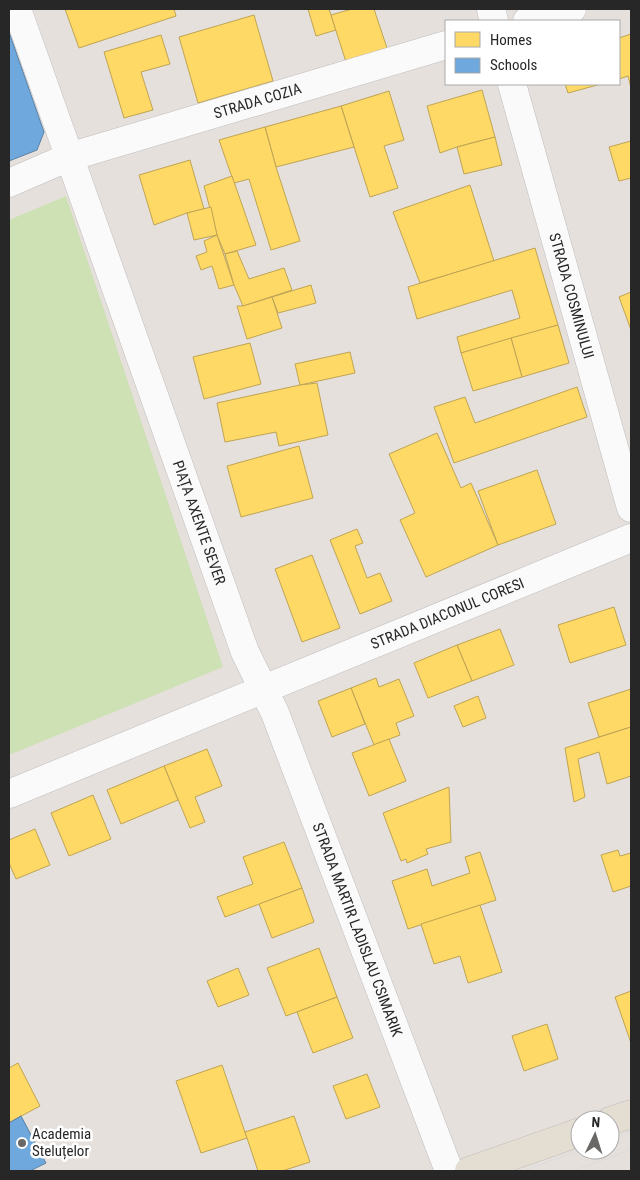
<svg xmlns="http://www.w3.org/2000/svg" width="640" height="1180" viewBox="0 0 640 1180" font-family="'Roboto Condensed',sans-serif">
	<rect width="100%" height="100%" fill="#e6e0dc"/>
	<path fill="#cde1b4" d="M66 196 223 667 9 755V220Z"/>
	<g fill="#ffd966" stroke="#bea453">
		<path d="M65 9H174L176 16 79 48Z"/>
		<path d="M308 9H329L336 30 316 36Z"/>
		<path d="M352 9H374L387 48 346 62 331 15Z"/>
		<path d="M254 15 273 81 198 103 179 37Z"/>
		<path d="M631 34V88L628 76 619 79V38Z"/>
		<path d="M161 35 170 64 141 72 153 110 124 118 104 52Z"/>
		<path d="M565 84H601L568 93Z"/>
		<path d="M482 90 495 137 457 147 440 153 427 106Z"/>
		<path d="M389 91 404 140 384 146 398 188 370 197 341 106Z"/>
		<path d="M341 106 354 147 276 167 265 127Z"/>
		<path d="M265 127 276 167 300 241 271 250 249 179 234 183 219 140Z"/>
		<path d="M495 137 502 165 464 174 457 147Z"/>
		<path d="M631 141V178L619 181 609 147Z"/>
		<path d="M190 160 204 209 187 213 154 225 139 175Z"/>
		<path d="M232 176 256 245 225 254 217 235 204 186Z"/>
		<path d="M470 185 494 261 420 283 393 212Z"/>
		<path d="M211 207 217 235 194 240 187 213Z"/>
		<path d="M217 235 234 285 219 289 212 266 201 270 196 256 207 252 204 241Z"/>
		<path d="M535 248 558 325 461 353 457 337 520 318 512 290 417 319 408 287Z"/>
		<path d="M237 251 249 279 284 268 292 290 243 306 234 285 225 254Z"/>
		<path d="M311 285 316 303 278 313 272 297Z"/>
		<path d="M631 292V330L619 297Z"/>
		<path d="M272 297 282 328 247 339 237 306H243Z"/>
		<path d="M558 325 569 363 522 377 511 338Z"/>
		<path d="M511 338 522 377 473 391 461 353Z"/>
		<path d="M250 343 261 384 204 399 193 357Z"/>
		<path d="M350 352 355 373 300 385 295 364Z"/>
		<path d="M317 383 328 435 279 446 276 432 225 442 217 403 300 385Z"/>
		<path d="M577 387 587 417 454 463 434 407 465 397 475 423Z"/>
		<path d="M437 433 461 488 471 483 498 545 426 577 400 520 415 513 389 454Z"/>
		<path d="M299 446 313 498 241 517 227 466Z"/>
		<path d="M537 470 556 524 498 545 478 491Z"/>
		<path d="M357 529 363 543 355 546 367 578 380 573 392 601 360 614 330 540Z"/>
		<path d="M312 555 340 628 302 642 275 569Z"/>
		<path d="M614 607 626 645 570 663 558 625Z"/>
		<path d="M500 629 514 665 472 681 457 645Z"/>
		<path d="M457 645 472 681 428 698 414 663Z"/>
		<path d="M376 678 379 687 399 679 414 716 396 723 400 735 374 745 351 688Z"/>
		<path d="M351 688 365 724 332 737 318 701Z"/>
		<path d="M631 689V727L599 737 588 703Z"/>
		<path d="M478 696 486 718 463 727 454 706Z"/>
		<path d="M631 727V776L607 784 599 752 578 759 585 797 574 802 565 748Z"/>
		<path d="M389 739 406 781 369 796 352 753Z"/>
		<path d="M207 749 222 786 195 797 205 822 190 828 164 766Z"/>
		<path d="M164 766 178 800 121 824 107 790Z"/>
		<path d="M449 787 451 842 426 849 428 854 407 863 406 859 401 861 383 813Z"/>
		<path d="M93 795 111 839 69 856 51 813Z"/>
		<path d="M35 829 50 865 16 879 9 863V840Z"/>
		<path d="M284 842 302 888 225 917 217 897 253 884 243 857Z"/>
		<path d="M618 850 620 856 631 853V886L613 892 601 855Z"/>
		<path d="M480 852 496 900 408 929 392 881 427 869 432 886 470 873 465 857Z"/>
		<path d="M302 888 314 922 272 938 259 904Z"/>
		<path d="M480 905 502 972 468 983 460 956 434 964 421 924Z"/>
		<path d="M319 948 337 997 286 1016 267 968Z"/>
		<path d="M238 968 249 995 218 1007 207 981Z"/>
		<path d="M631 991V1043L615 997Z"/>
		<path d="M337 997 353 1038 313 1053 297 1012Z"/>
		<path d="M547 1024 558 1059 524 1071 512 1036Z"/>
		<path d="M18 1063 40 1106 10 1122 9 1120V1068Z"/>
		<path d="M222 1065 247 1138 201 1153 176 1081Z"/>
		<path d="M367 1074 380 1107 346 1119 333 1086Z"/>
		<path d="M294 1116 310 1162 282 1171H258L245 1132Z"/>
	</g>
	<g fill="#6fa8dc" stroke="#5981a6">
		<path d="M9 32 44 132 37 150 9 161Z"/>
		<path d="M21 1116 46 1163 30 1171H9V1123Z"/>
	</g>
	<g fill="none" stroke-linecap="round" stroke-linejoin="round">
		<g stroke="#bfbdbe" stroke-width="29">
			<g id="minor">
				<path id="s1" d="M17 9 245 652 275 713 449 1171"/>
				<path d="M491 9 494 21"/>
				<path d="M527 21 572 9"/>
				<path id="s2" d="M512 84 631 508"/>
				<path id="s3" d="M9 183 69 157 446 45"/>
				<path id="s4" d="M9 794 631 538"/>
			</g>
		</g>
		<g stroke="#bfbcbb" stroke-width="29">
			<g id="primary">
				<path d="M610 1121 631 1114"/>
				<path d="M469 1171 580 1132"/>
			</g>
		</g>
		<use href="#minor" stroke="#fbfafa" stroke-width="28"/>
		<use href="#primary" stroke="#e4ddd2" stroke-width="28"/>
		<g stroke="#dcdcdd" stroke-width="1">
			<path d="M610 1139 631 1131"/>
			<path d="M523 1171 580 1150"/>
			<path d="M572 1171 631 1150"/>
		</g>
	</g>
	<circle fill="#6a6866" stroke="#fff" stroke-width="2" cx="22" cy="1143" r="5"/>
	<g text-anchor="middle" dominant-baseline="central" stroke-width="5" stroke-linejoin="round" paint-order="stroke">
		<g font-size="15" fill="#272727" stroke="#fff">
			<text stroke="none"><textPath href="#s3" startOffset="262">STRADA COZIA</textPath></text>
			<text stroke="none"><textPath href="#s2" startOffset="220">STRADA COSMINULUI</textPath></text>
			<text stroke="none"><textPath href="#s1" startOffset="545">PIAȚA AXENTE SEVER</textPath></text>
			<text stroke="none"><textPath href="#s4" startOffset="474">STRADA DIACONUL CORESI</textPath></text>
			<text stroke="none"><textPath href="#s1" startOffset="982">STRADA MARTIR LADISLAU CSIMARIK</textPath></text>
		</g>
		<g font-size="15" fill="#272727" stroke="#fff" text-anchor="start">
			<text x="32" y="1134">Academia<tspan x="32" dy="17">Steluțelor</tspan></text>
		</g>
	</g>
	<rect width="640" height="1180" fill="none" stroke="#272727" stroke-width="20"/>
	<rect x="445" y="20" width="175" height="65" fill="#ffffff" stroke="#a9a9a9"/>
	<rect x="455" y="32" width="25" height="15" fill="#ffd966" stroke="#a9a9a9"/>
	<text x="490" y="45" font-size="15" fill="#272727">Homes</text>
	<rect x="455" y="58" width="25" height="15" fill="#6fa8dc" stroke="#a9a9a9"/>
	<text x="490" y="70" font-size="15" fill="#272727">Schools</text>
	<g transform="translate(595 1135) rotate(4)"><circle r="24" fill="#ffffff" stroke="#a9a9a9"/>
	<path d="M0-4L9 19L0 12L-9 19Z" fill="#6a6866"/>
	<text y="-8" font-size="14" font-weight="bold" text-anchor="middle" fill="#272727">N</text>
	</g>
</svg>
